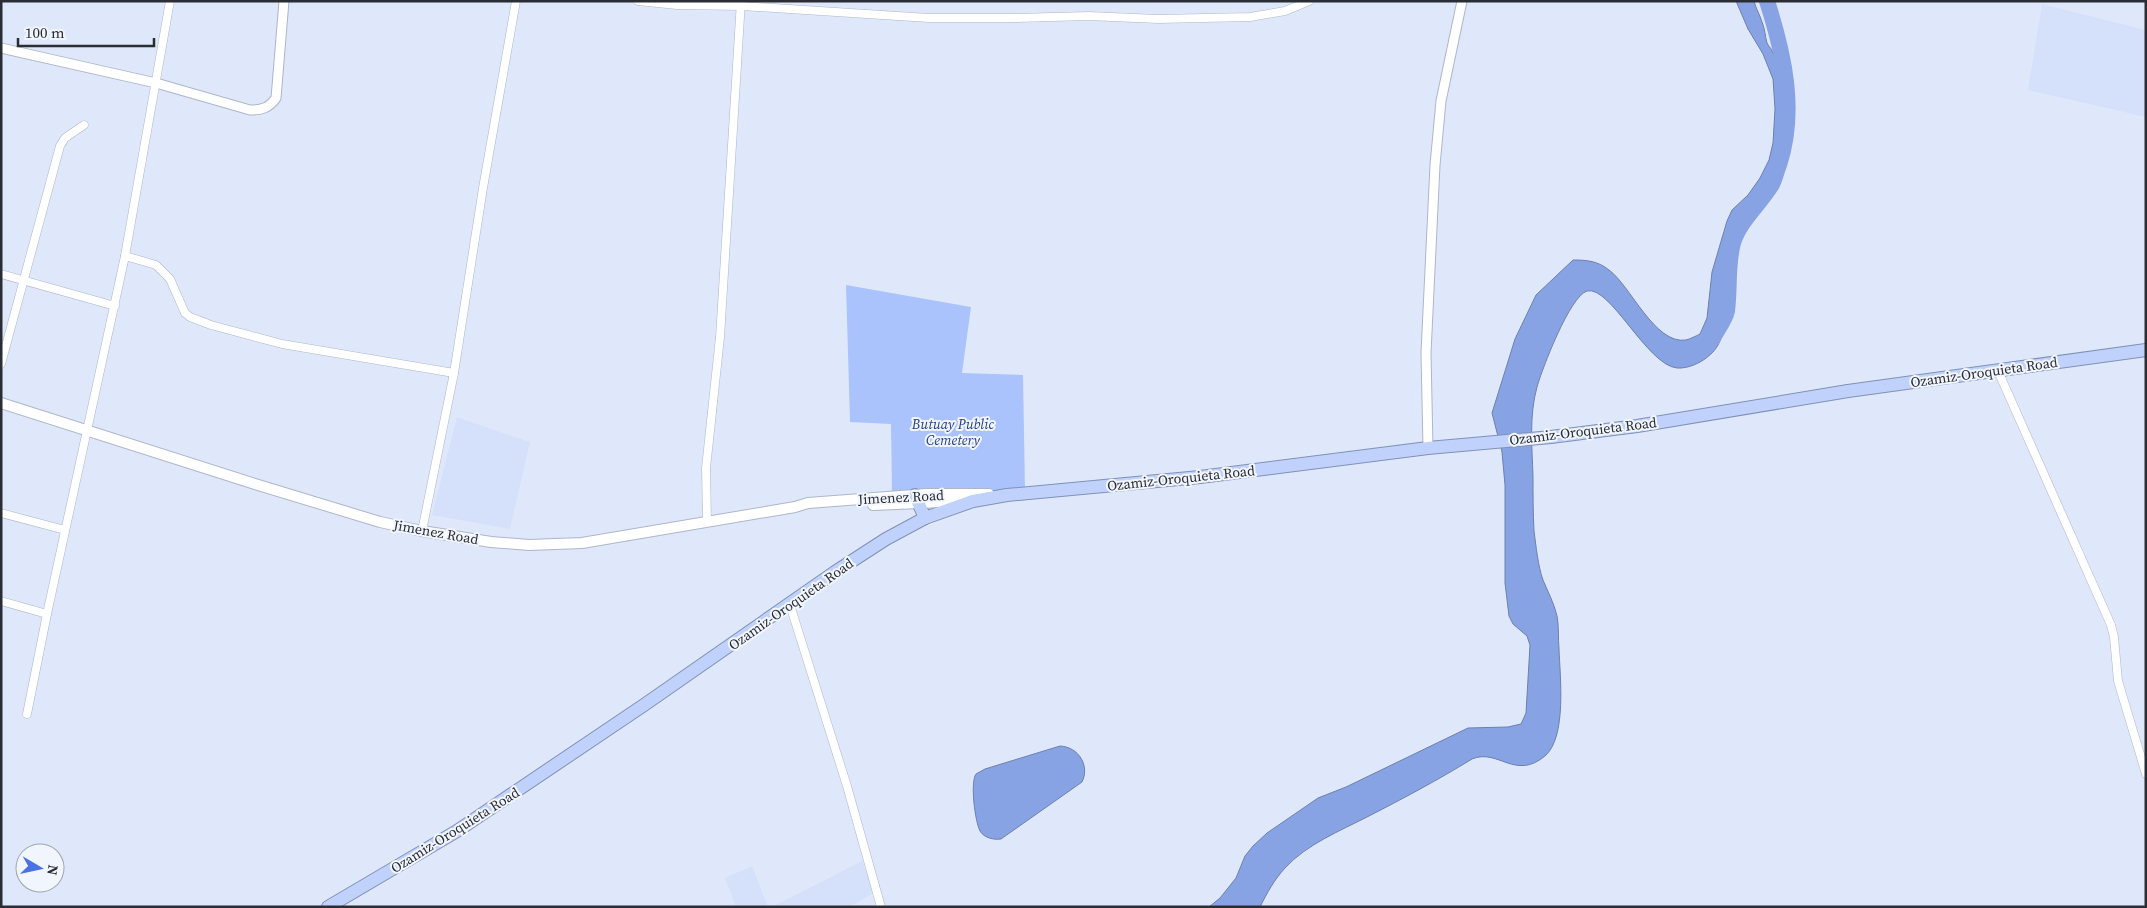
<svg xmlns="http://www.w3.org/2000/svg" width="2147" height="908" viewBox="0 0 2147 908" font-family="'Source Serif 4',serif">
	<rect width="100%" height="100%" fill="#dfe8fb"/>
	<g fill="#d5e0fb">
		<path d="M2042 4 2146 30V117L2028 90Z"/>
		<path d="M457 417 530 442 510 529 432 515Z"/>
		<path d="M862 861 874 893 849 907H772Z"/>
		<path d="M752 866 768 907H736L725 878Z"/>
	</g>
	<path fill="#abc3fc" d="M846 285 971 307 962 373 1023 375 1025 491 892 492 891 424 850 422Z"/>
	<g fill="#88a3e4" stroke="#6c80af">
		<path d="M1736 1H1754C1756 9 1760 15 1762 22 1765 29 1765 36 1767 43 1769 47 1772 49 1773 53 1782 71 1786 91 1785 112 1785 142 1775 175 1757 200 1748 212 1737 221 1731 236 1724 253 1724 293 1723 312 1723 323 1724 335 1718 345 1711 358 1692 369 1677 368 1647 365 1610 285 1587 291 1570 296 1542 369 1537 387 1529 416 1532 446 1533 476 1533 494 1533 513 1534 531 1536 546 1538 566 1543 580 1548 592 1554 603 1557 616 1559 626 1558 638 1559 649 1560 676 1567 737 1545 756 1515 781 1498 748 1472 759 1438 780 1404 798 1369 816 1340 831 1307 844 1285 868 1274 880 1267 893 1260 907H1209L1220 898 1236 878 1245 856 1253 846 1267 833 1318 798 1346 787 1468 728 1508 727 1521 724 1526 713 1530 645 1527 636 1513 624 1509 616 1505 583V485L1502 452 1492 413 1515 339 1536 295 1573 260C1587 260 1598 261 1609 270 1630 285 1655 345 1686 340 1690 339 1696 336 1700 334L1707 318 1712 272 1727 221 1732 210 1748 195 1760 178 1769 160 1773 143 1775 109 1773 79 1763 54 1748 29Z"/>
		<path d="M1060 746C1079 747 1090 766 1082 782L1001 839C994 840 984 838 980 831 975 821 970 783 976 774L985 769Z"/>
	</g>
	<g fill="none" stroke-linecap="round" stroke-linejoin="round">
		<path stroke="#88a3e4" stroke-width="16" d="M1713 338C1717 330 1725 320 1727 311 1730 289 1727 265 1733 243 1739 222 1759 205 1771 186 1775 180 1776 172 1779 165 1797 111 1784 54 1767 1"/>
		<g stroke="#aeb6c9" stroke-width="9">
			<g id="minor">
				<path d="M638 1 677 5 742 6 929 18H1016L1088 16 1158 19 1250 17 1285 11 1309 1"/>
				<path d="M125 256 156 265 170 279 185 313 190 317 211 325 282 344 454 373"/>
				<path d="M1 274 115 306"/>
				<path d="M1 364 60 146 65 138 84 125"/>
				<path d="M1998 371 2111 625 2114 637 2118 681 2146 774"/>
				<path d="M1 513 65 530"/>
				<path d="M707 522 706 468 720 337 741 1"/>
				<path d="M422 531 454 373 483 188 516 1"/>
				<path d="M1 601 47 614"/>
				<path d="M790 605 847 786 881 907"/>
				<path d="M27 714 47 614 125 256 170 1"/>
			</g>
		</g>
		<g stroke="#aeb6c9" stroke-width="11">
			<g id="tertiary">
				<path d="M1 48 156 83 250 110C262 110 269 108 276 98L284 1"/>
				<path d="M1428 448 1426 353 1435 165 1441 101 1462 1"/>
			</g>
		</g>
		<g stroke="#aeb6c9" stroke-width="12">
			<g id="secondary">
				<path d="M1 403 255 484 380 522 422 531 491 542 529 545 582 543 795 507 808 503 927 494H989"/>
				<path d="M873 505 966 501"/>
			</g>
		</g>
		<g stroke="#8191b5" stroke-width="14">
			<g id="trunk">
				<path d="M915 495 925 518"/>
				<path d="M328 907 457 831 644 705 835 572 886 539 925 518 973 501 1007 495 1200 477 1428 448 1551 437 1637 426 1848 391 2146 350"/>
			</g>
		</g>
		<use href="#minor" stroke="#fff" stroke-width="8"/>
		<use href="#tertiary" stroke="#fff" stroke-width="9"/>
		<use href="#secondary" stroke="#fff" stroke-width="10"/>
		<use href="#trunk" stroke="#c0d2fb" stroke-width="12"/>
	</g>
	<g text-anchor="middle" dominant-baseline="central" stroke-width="4" stroke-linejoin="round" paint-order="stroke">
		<g font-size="14" fill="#2a2d34" stroke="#f1f5fd">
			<text transform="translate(1984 372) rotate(-8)">Ozamiz-Oroquieta Road</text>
			<text transform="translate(1583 431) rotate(-7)">Ozamiz-Oroquieta Road</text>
			<text transform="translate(1181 478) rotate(-6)">Ozamiz-Oroquieta Road</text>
			<text transform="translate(901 497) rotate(-3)">Jimenez Road</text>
			<text transform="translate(436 532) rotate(10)">Jimenez Road</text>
			<text transform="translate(791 604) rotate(-35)">Ozamiz-Oroquieta Road</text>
			<text transform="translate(455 830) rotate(-32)">Ozamiz-Oroquieta Road</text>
		</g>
		<g font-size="14" font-style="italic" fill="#253e89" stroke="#f1f5fd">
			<text x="953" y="424">Butuay Public<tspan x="953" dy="16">Cemetery</tspan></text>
		</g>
	</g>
	<rect width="2147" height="908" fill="none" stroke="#2a2d34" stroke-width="5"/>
	<g transform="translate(40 868) rotate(99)"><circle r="24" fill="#f1f5fd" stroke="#a1a5ad"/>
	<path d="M0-4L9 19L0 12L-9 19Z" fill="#4a72e5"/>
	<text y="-8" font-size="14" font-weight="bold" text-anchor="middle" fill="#2a2d34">N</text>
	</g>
	<path d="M18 38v8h136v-8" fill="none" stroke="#2a2d34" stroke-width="2.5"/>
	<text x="25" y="38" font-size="15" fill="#2a2d34" stroke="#f1f5fd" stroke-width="4" paint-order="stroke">100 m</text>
</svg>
